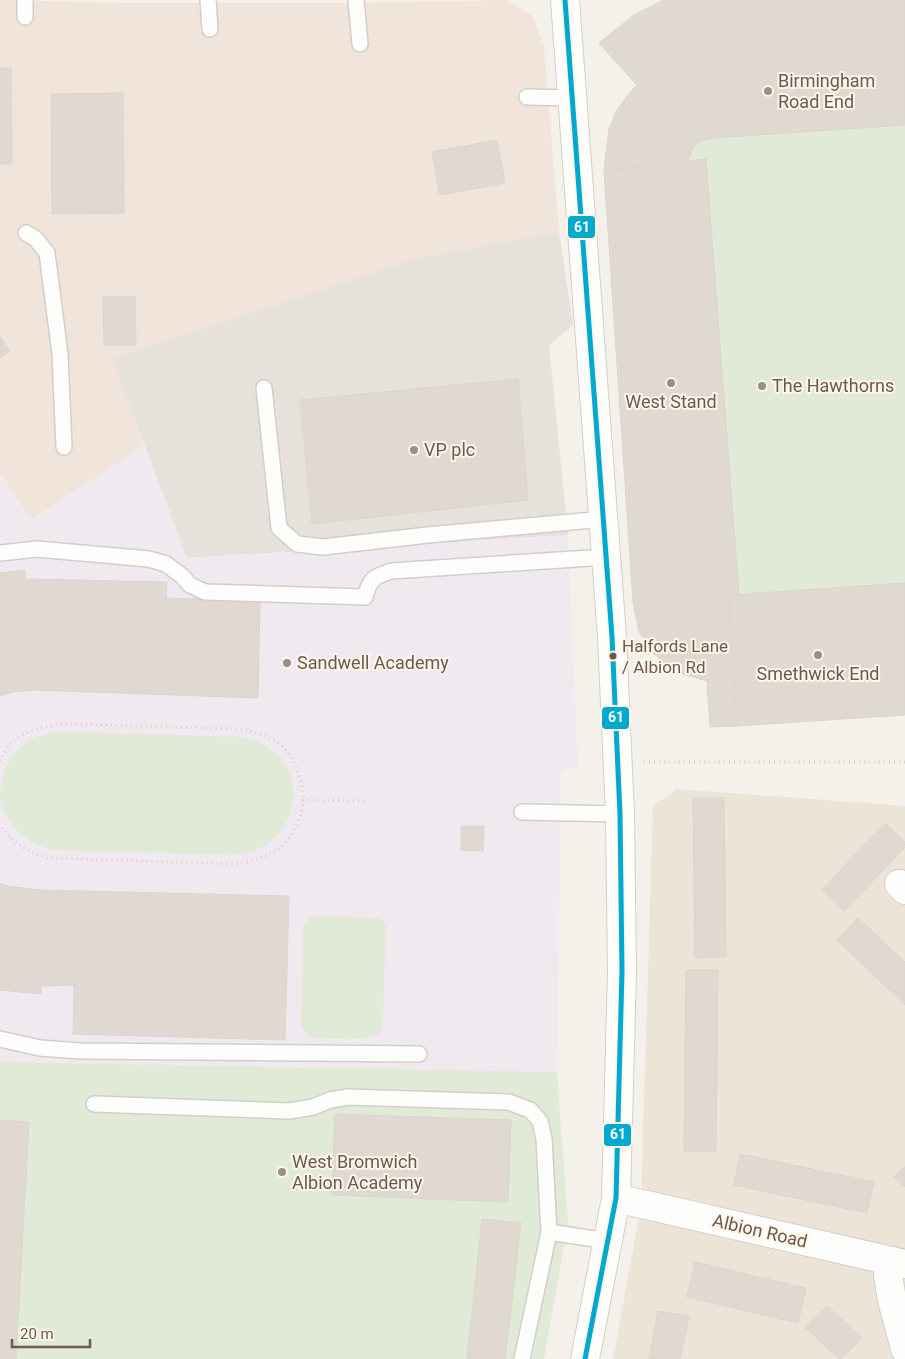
<svg xmlns="http://www.w3.org/2000/svg" width="905" height="1359" viewBox="0 0 905 1359" font-family="Roboto,sans-serif">
  <rect width="100%" height="100%" fill="#f4f1ea"/>
  <!-- residential -->
  <polygon fill="#ede4d8" points="677,789 905,806 905,1359 613,1359 641,1206 653,806"/>
  <!-- commercial -->
  <polygon fill="#f1e4db" points="0,0 126,3 342,3 506,0 532,15 544,45 559,232 414,259 113,359 144,446 31,520 0,473"/>
  <!-- industrial -->
  <polygon fill="#e6e1da" points="559,232 573,325 549,345 568,535 187,558 112,359 414,259"/>
  <!-- education -->
  <polygon fill="#f1e9f0" points="144,446 187,558 568,535 578,768 561,770 557,1072 0,1062 0,473 31,520"/>
  <!-- green -->
  <g fill="#e1ead6">
    <path d="M664 0H905V715L710 727 707 681 679 673 655 655 639 632 633 602 604 171C607 132 610 115 636 85L599 43 634 15Z"/>
    <path d="M58 732 243 737C254 740 264 743 274 751 306 779 297 832 258 849 252 852 243 853 236 855L53 850C41 846 29 842 19 833 16 831 14 827 12 824 7 817 1 808 0 800 0 778 8 755 25 743 35 736 47 734 58 732Z"/>
    <path d="M316 916 378 918 384 921 386 927 383 1020C382 1025 382 1030 378 1034 370 1042 324 1038 311 1037L304 1031 301 1025 303 926 309 918Z"/>
    <polygon points="0,1062 557,1072 568,1223 544,1359 0,1359"/>
  </g>
  <!-- building -->
  <g fill="#e0d9d2" stroke="#dcd4cd">
    <polygon points="664,0 905,0 905,125 713,138 700,141 693,147 688,162 604,171 609,129 616,112 627,96 637,85 599,43 634,15"/>
    <polygon points="0,68 11,68 12,164 0,164"/>
    <polygon points="123,93 124,213 52,214 51,94"/>
    <polygon points="497,140 505,183 440,195 432,152"/>
    <polygon points="706,159 739,595 728,595 737,726 710,727 707,681 679,673 655,655 639,632 633,602 604,171"/>
    <polygon points="103,297 135,297 136,345 104,345"/>
    <polygon points="0,337 10,351 0,358"/>
    <polygon points="518,379 528,500 312,524 300,400"/>
    <polygon points="25,570 25,579 167,582 166,598 260,601 258,698 33,690 14,692 0,696 0,573"/>
    <polygon points="905,583 905,715 737,726 728,595"/>
    <polygon points="693,798 724,798 726,957 695,958"/>
    <polygon points="885,823 905,842 905,847 844,911 822,890"/>
    <polygon points="461,826 484,826 483,851 461,850"/>
    <polygon points="0,883 7,886 39,890 289,896 285,1040 73,1034 74,985 41,986 41,994 0,990"/>
    <polygon points="858,918 905,962 905,1005 837,940"/>
    <polygon points="686,970 718,970 716,1151 684,1151"/>
    <polygon points="335,1114 511,1120 508,1202 332,1195"/>
    <polygon points="0,1120 29,1122 16,1359 0,1359"/>
    <polygon points="740,1154 874,1182 867,1213 734,1185"/>
    <polygon points="905,1166 905,1187 894,1177"/>
    <polygon points="482,1219 521,1223 505,1359 467,1359"/>
    <polygon points="695,1262 806,1288 798,1323 687,1297"/>
    <polygon points="827,1306 862,1338 841,1359 839,1359 805,1327"/>
    <polygon points="658,1311 689,1316 680,1359 649,1359"/>
  </g>
  <g fill="none" stroke-linecap="round" stroke-linejoin="round">
    <defs>
      <g id="service">
        <polyline points="25,0 25,17"/>
        <polyline points="208,0 210,29"/>
        <polyline points="356,0 360,44"/>
        <polyline points="527,97 572,98"/>
        <polyline points="26,233 36,239 47,253 60,354 64,447"/>
        <polyline points="264,388 279,528 297,544 323,547 428,535 604,519"/>
        <path d="M0 553 37 549 149 559 166 564 182 576 190 585 205 592 365 597C370 579 373 577 391 571L606 557"/>
        <polyline points="522,812 620,814"/>
        <polyline points="0,1039 40,1048 80,1051 419,1054"/>
        <polyline points="94,1104 289,1111 313,1107 330,1100 348,1097 509,1102 530,1110 540,1121 544,1139 549,1232 522,1359"/>
        <polyline points="549,1232 608,1241"/>
      </g>
      <g id="minor">
        <polyline points="899,884 905,890"/>
        <polyline points="616,1198 905,1264"/>
        <polyline points="892,1261 888,1275 892,1300 905,1349"/>
      </g>
      <polyline id="tertiary" points="565,0 612,637 620,814 622,971 616,1198 585,1359"/>
    </defs>
    <!-- service casing -->
    <use href="#service" stroke="#d3cec8" stroke-width="18"/>
    <!-- minor casing -->
    <use href="#minor" stroke="#d3cec8" stroke-width="30"/>
    <!-- tertiary casing -->
    <use href="#tertiary" stroke="#d3cec8" stroke-width="30"/>
    <!-- path -->
    <g stroke="#d6cfcb" stroke-width="3" stroke-dasharray="1 4" stroke-linecap="butt">
      <path d="M0 761C3 757 5 752 8 747 21 731 44 726 64 724L243 729C258 733 270 736 282 746 295 757 305 786 303 803 302 816 293 836 283 845 271 856 257 859 241 864L47 858C26 850 13 844 0 825"/>
      <polyline points="644,762 905,762"/>
      <polyline points="303,800 368,801"/>
    </g>
    <!-- service -->
    <use href="#service" stroke="#fdfdfc" stroke-width="15"/>
    <!-- minor -->
    <use href="#minor" stroke="#fdfdfc" stroke-width="28"/>
    <!-- tertiary -->
    <use href="#tertiary" stroke="#fdfdfc" stroke-width="28"/>
    <defs>
      <polyline id="bus-1" points="565,0 612,637 620,814 622,971 616,1198 585,1359"/>
    </defs>
    <!-- bus-1 casing -->
    <use href="#bus-1" stroke="#fcf6ea" stroke-width="9"/>
    <!-- bus-1 -->
    <use href="#bus-1" stroke="#00a9ce" stroke-width="5"/>
  </g>
  <!-- markers -->
  <g fill="#9d8f84" stroke="#fcf6ea" stroke-width="2">
    <circle cx="768" cy="91" r="5"/>
    <circle cx="671" cy="383" r="5"/>
    <circle cx="762" cy="386" r="5"/>
    <circle cx="414" cy="450" r="5"/>
    <circle cx="818" cy="655" r="5"/>
    <circle cx="287" cy="663" r="5"/>
    <circle cx="282" cy="1172" r="5"/>
  </g>
  <circle fill="#6e5a4d" stroke="#fcf6ea" stroke-width="2" cx="613" cy="656" r="4.5"/>
  <g text-anchor="middle" stroke-width="4" stroke-linejoin="round" paint-order="stroke">
    <!-- bus labels -->
    <g font-size="17" fill="#6e5a4d" stroke="#fcf6ea" text-anchor="start">
      <text x="622" y="652">Halfords Lane<tspan x="622" dy="21">/ Albion Rd</tspan></text>
    </g>
    <!-- poi labels -->
    <g font-size="18" fill="#6e5a4d" stroke="#fcf6ea" text-anchor="start">
      <text x="778" y="87">Birmingham<tspan x="778" dy="21">Road End</tspan></text>
      <text x="772" y="392">The Hawthorns</text>
      <text x="671" y="408" text-anchor="middle">West Stand</text>
      <text x="424" y="456">VP plc</text>
      <text x="297" y="669">Sandwell Academy</text>
      <text x="818" y="680" text-anchor="middle">Smethwick End</text>
      <text x="292" y="1168">West Bromwich<tspan x="292" dy="21">Albion Academy</tspan></text>
    </g>
    <!-- street labels -->
    <g font-size="18" fill="#6e5a4d" stroke="#fcf6ea">
      <text transform="translate(760 1231) rotate(13)" y="6">Albion Road</text>
    </g>
  </g>
  <g stroke="#fcf6ea" stroke-width="2">
    <rect x="567" y="215" width="29" height="24" rx="5" fill="#00a9ce"/>
    <rect x="601" y="706" width="29" height="24" rx="5" fill="#00a9ce"/>
    <rect x="603" y="1123" width="29" height="24" rx="5" fill="#00a9ce"/>
  </g>
  <g font-size="14" text-anchor="middle" font-weight="bold" fill="#fff">
    <text x="582" y="232">61</text>
    <text x="616" y="722">61</text>
    <text x="618" y="1139">61</text>
  </g>
  <!-- scale -->
  <path d="M12 1339v8h78v-8" fill="none" stroke="#6e5a4d" stroke-width="2.5"/>
  <text x="20" y="1339" font-size="15" fill="#6e5a4d" stroke="#fcf6ea" stroke-width="4" paint-order="stroke">20 m</text>
</svg>
